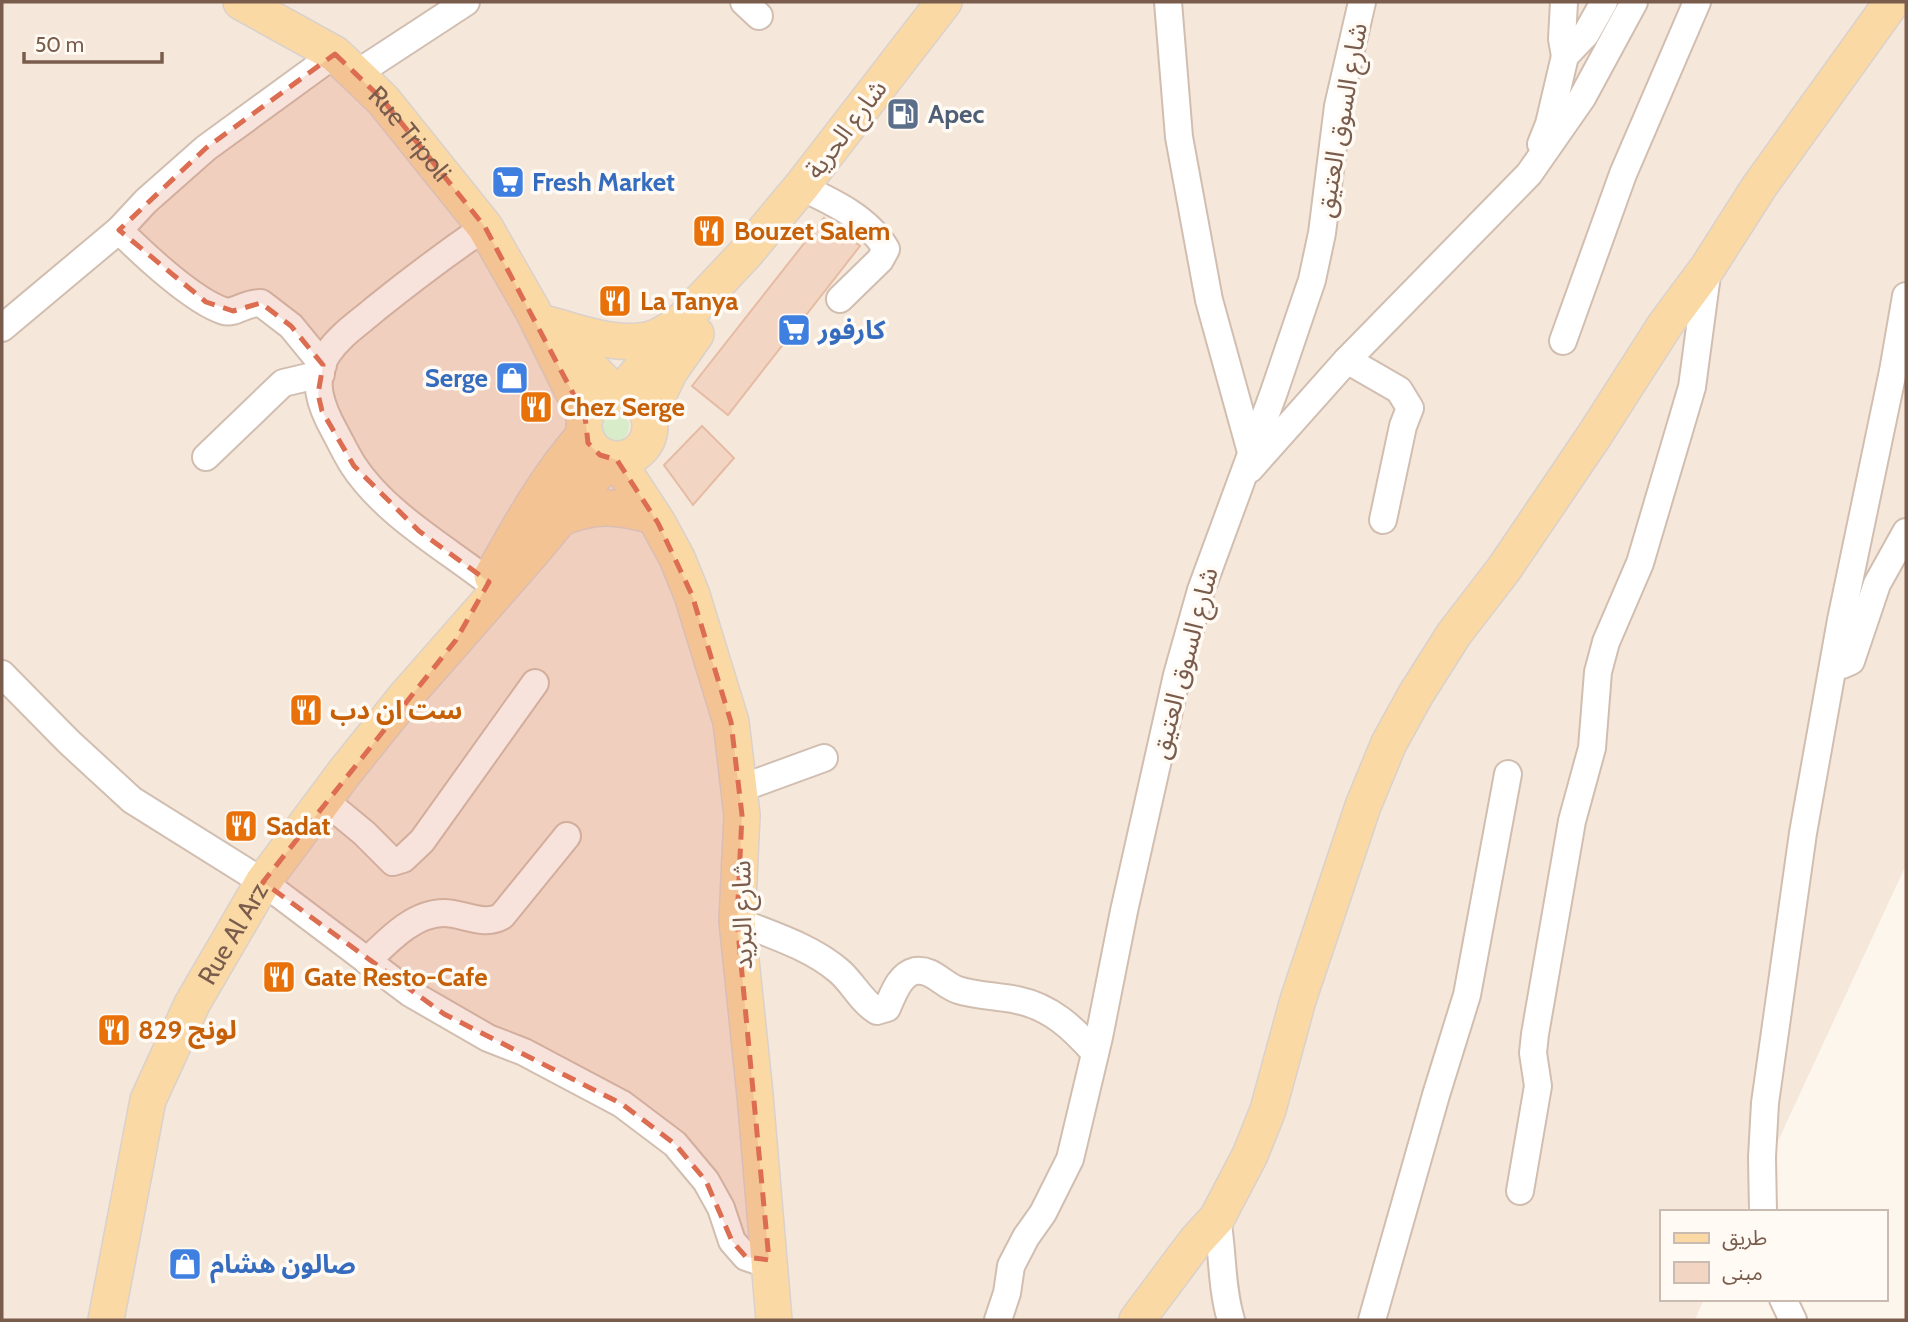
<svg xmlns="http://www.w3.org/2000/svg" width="1908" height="1322" viewBox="0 0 1908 1322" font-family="Cabin,'Noto Sans Arabic',sans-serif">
  <defs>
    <pattern id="grass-tufts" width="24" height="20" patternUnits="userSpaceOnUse" patternTransform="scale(1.75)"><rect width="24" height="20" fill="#d8ecc9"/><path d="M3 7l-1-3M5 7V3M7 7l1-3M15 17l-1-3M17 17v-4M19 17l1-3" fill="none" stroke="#b4c2a5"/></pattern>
  </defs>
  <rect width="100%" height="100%" fill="#fdf6ec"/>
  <!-- residential -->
  <polygon fill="#f5e8da" points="2,2 1906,2 1906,865 1745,1212 1661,1212 1661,1299 1704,1299 1695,1320 2,1320"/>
  <!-- grass -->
  <circle fill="url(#grass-tufts)" cx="612" cy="426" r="17"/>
  <!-- building -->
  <g fill="#f3d5c3" stroke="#e6bba3" stroke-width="2">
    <polygon points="824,218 860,246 728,415 692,386"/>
    <polygon points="702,426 734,458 693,505 664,465"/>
  </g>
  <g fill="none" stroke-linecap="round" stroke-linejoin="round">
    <defs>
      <g id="minor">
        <polyline points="744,2 759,16"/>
        <polyline points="1168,2 1179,137 1209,300 1251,452"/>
        <polyline points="1564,2 1562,39 1565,56 1586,34 1604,2"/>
        <polyline points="356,74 466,2"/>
        <polyline points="1541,144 1549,124 1565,56"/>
        <path d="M801 187C833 202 868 218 886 249L880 260 840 299"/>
        <path d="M485 227C447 253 411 280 375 309 359 323 340 335 328 353 310 379 321 407 335 432 341 443 346 454 353 465 384 513 444 547 489 582"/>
        <path d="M119 230C143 254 193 301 224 311 235 314 246 302 261 303L291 326 323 365"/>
        <polyline points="2,328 119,230 146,201 206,148 335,54"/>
        <polyline points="1563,341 1623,174 1697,2"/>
        <polyline points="1347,360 1399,390 1410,408 1403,426 1383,520"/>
        <polyline points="206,457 283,383 321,374"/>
        <polyline points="1250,469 1347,360 1529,174 1582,98 1634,2"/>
        <polyline points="1834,662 1842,665 1851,661 1877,584 1906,532"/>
        <polyline points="2,674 69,742 132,800 263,882 410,993 488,1038 524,1052 622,1104 675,1144 706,1181 721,1208 732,1241 746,1257 761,1262 769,1260"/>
        <polyline points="739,789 824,758"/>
        <polyline points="324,800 364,833 393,862 403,859 422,841 535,683"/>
        <path d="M737 921C772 935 811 947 839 971 853 983 861 1001 877 1011L887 1008C893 995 899 975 915 971 932 968 943 985 958 990 977 996 998 996 1017 1000 1051 1007 1073 1028 1095 1053"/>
        <path d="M367 961C388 941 413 913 444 913 463 913 484 927 502 916L567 836"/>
        <polyline points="1520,1191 1538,1086 1533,1053 1535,1034 1572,821 1592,748 1598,672 1606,642 1640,563 1692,387 1708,267"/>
        <polyline points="1763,1212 1762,1157 1765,1103 1803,833 1841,620 1893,371 1906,296"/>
        <path d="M1217 1218C1223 1252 1221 1287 1231 1320"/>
        <polyline points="1783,1299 1793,1320"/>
        <polyline points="998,1320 1007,1293 1011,1266 1026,1237 1043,1213 1070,1159 1099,1037 1124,911 1177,675 1201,590 1274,392 1312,280 1322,233 1338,106 1362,2"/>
        <polyline points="1372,1320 1436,1095 1467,995 1508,774"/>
      </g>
      <g id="major">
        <path id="s1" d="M241 2 335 54 383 100 485 227 533 311 585 416"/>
        <path d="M547 324C579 332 620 349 654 338 662 335 670 329 678 325"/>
        <polyline points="554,330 615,393"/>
        <circle cx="617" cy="426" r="33"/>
        <polyline points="621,393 678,325 745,254 801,187 944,2"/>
        <polyline points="649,414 670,371 696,334"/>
        <polyline points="617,460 658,523 677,558 692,595 731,722 742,815 737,921 755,1095 774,1320"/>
        <path d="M561 518C595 504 617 506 653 516"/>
        <path d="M492 576C519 527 548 475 585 434"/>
        <path id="s2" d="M106 1320 148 1100 192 1004 263 882 344 773 406 696 534 550 609 459"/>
        <polyline points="1137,1320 1196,1241 1217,1218 1250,1155 1268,1110 1298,1000 1363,806 1389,743 1416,694 1454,634 1504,569 1594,436 1665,325 1708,267 1759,187 1892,2"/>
      </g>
    </defs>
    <!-- minor casing -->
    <use href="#minor" stroke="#d1beb0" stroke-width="30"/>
    <!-- major casing -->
    <use href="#major" stroke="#dad1cd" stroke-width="38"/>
    <!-- minor -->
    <use href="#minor" stroke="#fff" stroke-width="26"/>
    <!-- major -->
    <use href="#major" stroke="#fbd9a5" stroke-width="35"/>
  </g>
  <!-- marked area -->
  <path fill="#dc6d51" fill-opacity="0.2" stroke="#dc6d51" stroke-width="5" stroke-dasharray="14 9" stroke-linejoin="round" d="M335 54 383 100 485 227 585 416 588 443 600 455 617 460 658 523 692 595 731 722 742 815 737 921 769 1260 746 1257 732 1241 706 1181 675 1144 622 1104 444 1014 263 882 456 640 489 582 419 531 354 466 322 411 318 394 323 365 291 326 261 303 233 311 206 302 119 230 206 148Z"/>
  <!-- icons -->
  <defs>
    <symbol id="fuel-square" viewBox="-11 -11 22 22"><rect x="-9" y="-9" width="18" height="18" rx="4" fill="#5c6f8a" stroke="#fffaf3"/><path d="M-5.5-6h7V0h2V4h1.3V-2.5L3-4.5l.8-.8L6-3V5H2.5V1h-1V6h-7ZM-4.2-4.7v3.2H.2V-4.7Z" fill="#fff"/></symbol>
    <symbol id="supermarket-square" viewBox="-11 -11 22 22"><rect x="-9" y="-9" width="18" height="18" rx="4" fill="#3f7fe0" stroke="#fffaf3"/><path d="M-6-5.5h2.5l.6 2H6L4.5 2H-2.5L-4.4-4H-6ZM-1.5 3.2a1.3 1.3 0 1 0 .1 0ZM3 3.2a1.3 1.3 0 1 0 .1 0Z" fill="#fff"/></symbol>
    <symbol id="restaurant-square" viewBox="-11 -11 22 22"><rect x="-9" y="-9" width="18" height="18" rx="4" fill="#e8710a" stroke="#fffaf3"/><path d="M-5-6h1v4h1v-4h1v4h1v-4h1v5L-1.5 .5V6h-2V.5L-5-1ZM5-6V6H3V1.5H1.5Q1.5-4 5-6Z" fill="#fff"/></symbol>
    <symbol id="shop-square" viewBox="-11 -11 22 22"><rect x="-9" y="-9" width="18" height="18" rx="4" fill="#3f7fe0" stroke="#fffaf3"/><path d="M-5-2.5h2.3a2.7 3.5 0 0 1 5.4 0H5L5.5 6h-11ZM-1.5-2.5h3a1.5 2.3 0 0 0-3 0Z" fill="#fff"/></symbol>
  </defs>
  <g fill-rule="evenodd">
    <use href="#fuel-square" x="884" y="95" width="38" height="38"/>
    <use href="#supermarket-square" x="489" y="163" width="38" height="38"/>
    <use href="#restaurant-square" x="690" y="212" width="38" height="38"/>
    <use href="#restaurant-square" x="596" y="282" width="38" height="38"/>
    <use href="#supermarket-square" x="775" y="311" width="38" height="38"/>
    <use href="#shop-square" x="493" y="359" width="38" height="38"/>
    <use href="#restaurant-square" x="517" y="388" width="38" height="38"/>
    <use href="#restaurant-square" x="287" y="691" width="38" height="38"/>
    <use href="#restaurant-square" x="222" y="807" width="38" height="38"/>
    <use href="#restaurant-square" x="260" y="958" width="38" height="38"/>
    <use href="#restaurant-square" x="95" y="1011" width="38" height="38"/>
    <use href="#shop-square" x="166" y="1245" width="38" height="38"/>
  </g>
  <g text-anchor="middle" stroke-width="7" stroke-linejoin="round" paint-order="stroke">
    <!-- service labels -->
    <g font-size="26" font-weight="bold" fill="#4e5e75" stroke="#fffaf3" text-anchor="start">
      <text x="928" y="123">Apec</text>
    </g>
    <!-- street labels -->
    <g font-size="26" fill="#7a5c4d" stroke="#fffaf3">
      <text transform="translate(1341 120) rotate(-80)" y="9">شارع السوق العتيق</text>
      <text transform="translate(846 129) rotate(-53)" y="9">شارع الحرية</text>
      <text dy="9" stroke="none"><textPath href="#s1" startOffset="217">Rue Tripoli</textPath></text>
      <text transform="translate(1184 663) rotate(-75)" y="9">شارع السوق العتيق</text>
      <text transform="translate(742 915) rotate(-91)" y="9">شارع البريد</text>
      <text dy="9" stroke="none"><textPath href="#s2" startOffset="411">Rue Al Arz</textPath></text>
    </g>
    <!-- shop labels -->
    <g font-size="26" font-weight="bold" fill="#366cbe" stroke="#fffaf3" text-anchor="start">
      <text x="532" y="191">Fresh Market</text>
      <text x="818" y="339">كارفور</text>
      <text x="488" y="387" text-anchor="end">Serge</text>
      <text x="210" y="1273">صالون هشام</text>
    </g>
    <!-- food labels -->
    <g font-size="26" font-weight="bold" fill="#c56008" stroke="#fffaf3" text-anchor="start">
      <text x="734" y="240">Bouzet Salem</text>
      <text x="640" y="310">La Tanya</text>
      <text x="560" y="416">Chez Serge</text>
      <text x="330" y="719">ست ان دب</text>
      <text x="266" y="835">Sadat</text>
      <text x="304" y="986">Gate Resto-Cafe</text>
      <text x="138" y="1039">لونج 829</text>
    </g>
  </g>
  <!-- border -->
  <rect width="1908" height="1322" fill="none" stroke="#7a5c4d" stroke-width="7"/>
  <!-- legend -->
  <rect x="1660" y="1210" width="228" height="91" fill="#fffaf3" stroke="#cabbb1" stroke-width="2"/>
  <rect x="1674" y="1233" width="35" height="10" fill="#fbd9a5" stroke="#cabbb1" stroke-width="2"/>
  <text x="1722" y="1245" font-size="21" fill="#7a5c4d">طريق</text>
  <rect x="1674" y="1262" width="35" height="21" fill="#f3d5c3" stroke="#cabbb1" stroke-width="2"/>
  <text x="1722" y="1280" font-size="21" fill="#7a5c4d">مبنى</text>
  <!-- scale -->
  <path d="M24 52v10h138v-10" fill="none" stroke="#7a5c4d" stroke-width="3.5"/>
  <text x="35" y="52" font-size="21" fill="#7a5c4d" stroke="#fffaf3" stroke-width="5" paint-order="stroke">50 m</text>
</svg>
